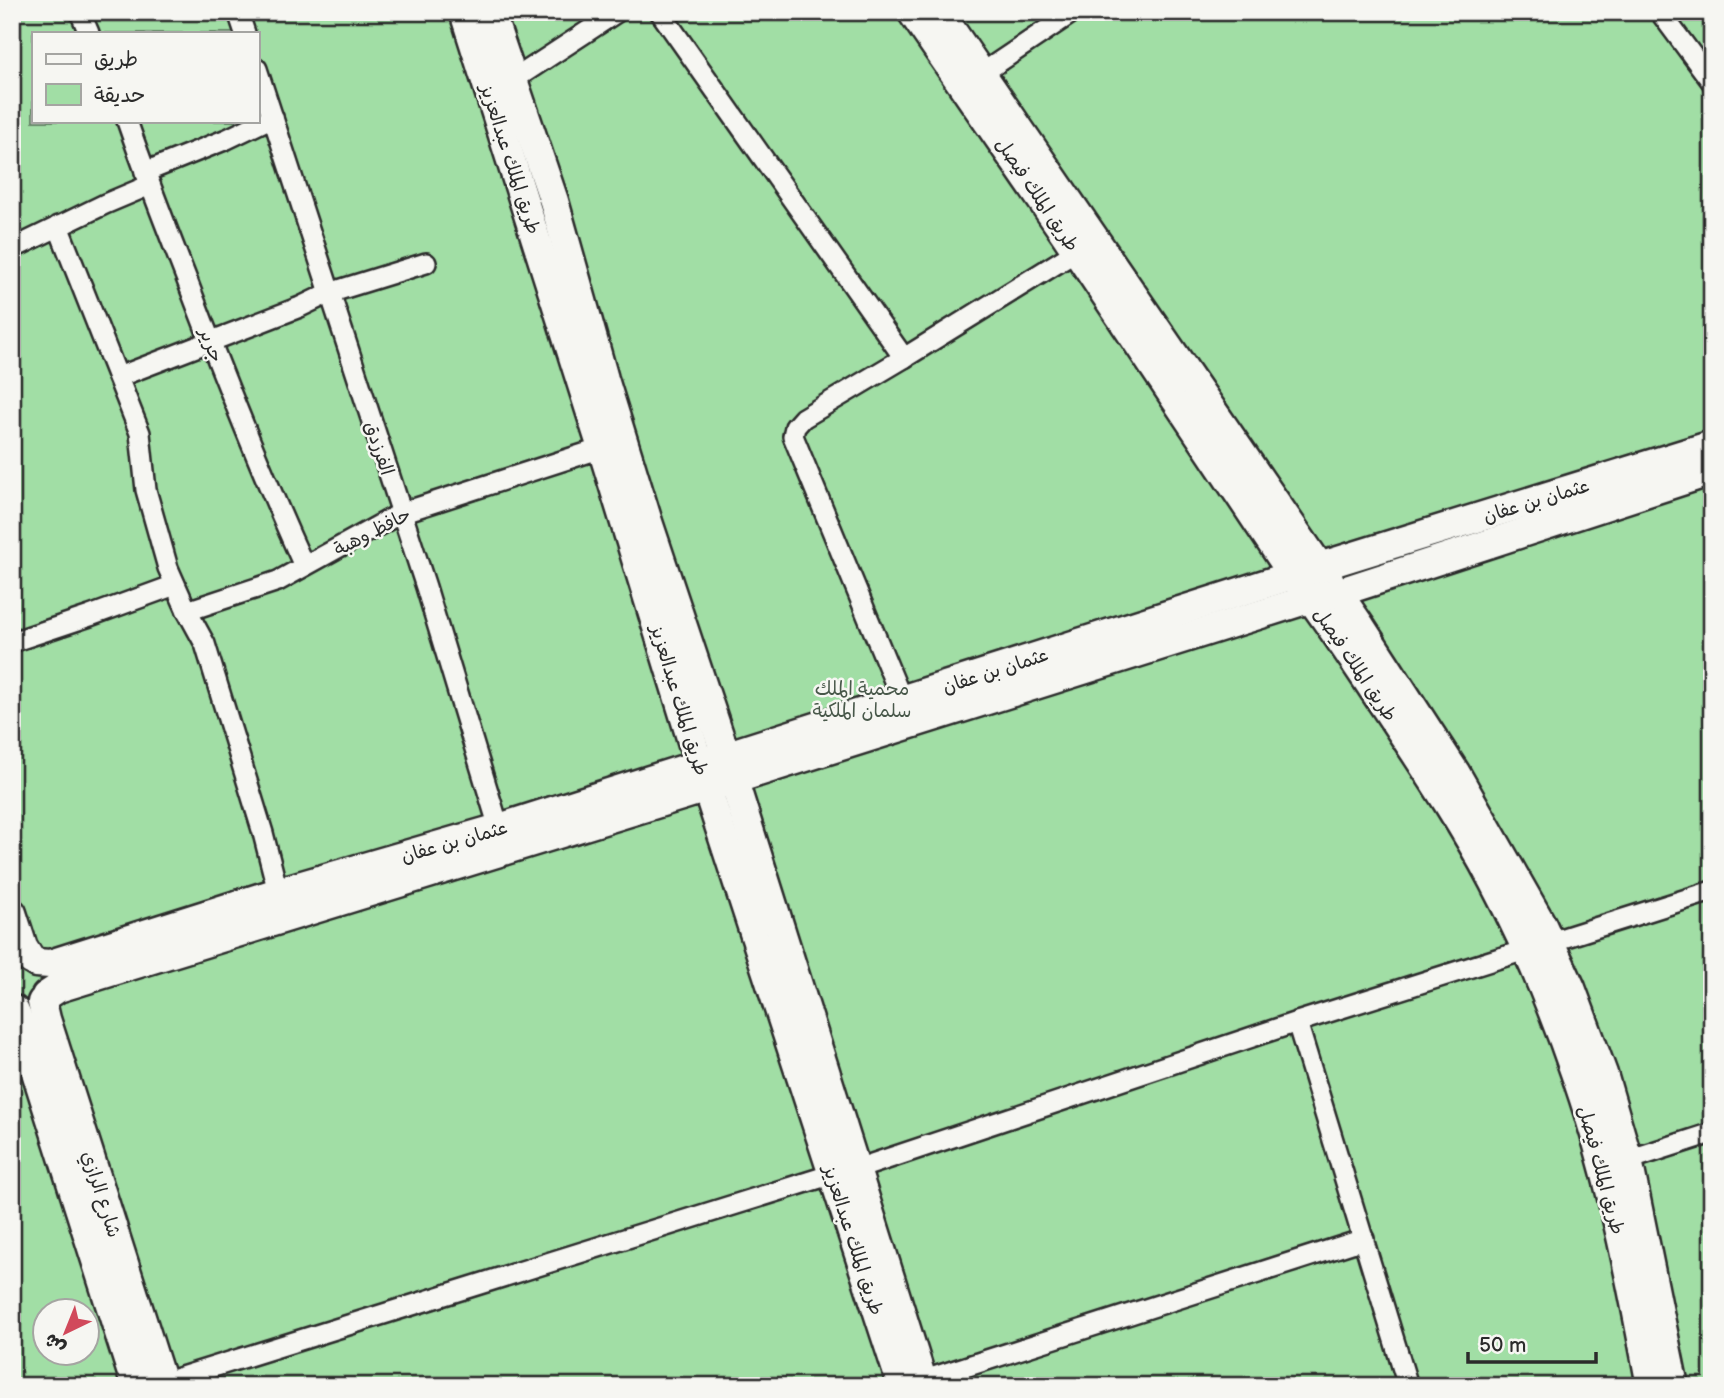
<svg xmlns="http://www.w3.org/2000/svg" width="1724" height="1398" viewBox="0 0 1724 1398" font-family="'Balsamiq Sans','Playpen Sans Arabic',sans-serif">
  <rect width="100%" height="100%" fill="#f6f6f2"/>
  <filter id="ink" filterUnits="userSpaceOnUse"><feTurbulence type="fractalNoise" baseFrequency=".0143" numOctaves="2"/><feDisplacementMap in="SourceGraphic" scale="14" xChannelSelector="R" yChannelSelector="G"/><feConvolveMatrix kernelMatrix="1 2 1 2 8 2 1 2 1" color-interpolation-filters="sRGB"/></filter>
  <g filter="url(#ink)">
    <!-- green -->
    <path fill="#a1dea5" stroke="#668468" stroke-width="2" fill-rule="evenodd" d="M12 12H1712V1386H12ZM33 33H257V121H33ZM46 1310H88V1352H46Z"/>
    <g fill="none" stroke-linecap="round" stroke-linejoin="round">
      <defs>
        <g id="street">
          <polyline points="80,12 89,33"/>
          <polyline points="238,12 245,33"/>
          <polyline points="660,12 904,358 1077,251"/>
          <polyline points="1660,12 1712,82"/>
          <polyline points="257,69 426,587 499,828"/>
          <polyline points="981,74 1073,12"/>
          <polyline points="513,80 617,12"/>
          <path d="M127 121C145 173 165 224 185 275 222 373 261 471 304 566"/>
          <polyline points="145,172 227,139 273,117"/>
          <polyline points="58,226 140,433 146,490 168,568 187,611 205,644 263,833 278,892"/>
          <polyline points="12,249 105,204 150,185"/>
          <polyline points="118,377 300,307 329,293 426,263"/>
          <polyline points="187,611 278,581 401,513 602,448"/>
          <polyline points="12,642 90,616 175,585"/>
          <polyline points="902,700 793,436 795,427 803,418 904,358"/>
          <polyline points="1297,1022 1408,1386"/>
          <polyline points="1628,1160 1712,1133"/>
          <polyline points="857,1169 1297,1022 1712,891"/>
          <polyline points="162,1383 833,1174"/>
          <polyline points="912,1384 1364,1239"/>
        </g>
        <g id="secondary">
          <polyline points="464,12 602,448 699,764 902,1386"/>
          <polyline points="490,12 554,201 604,379 648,522 726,756 924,1386"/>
          <path d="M912 12 1065 234 1293 575C1327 618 1356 664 1387 710 1424 766 1462 822 1493 881 1527 945 1555 1013 1578 1081 1612 1180 1632 1284 1651 1386"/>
          <polyline points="939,12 1361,627 1455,772 1542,925 1571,988 1603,1074 1628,1160 1674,1386"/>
          <polyline points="12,913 23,947 31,960"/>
          <polyline points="36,963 50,964 278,892 499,828 1293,575 1712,445"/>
          <polyline points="46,996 58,988 707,788 1312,598 1337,593 1712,471"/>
          <polyline points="42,1002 46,1019 163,1386"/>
          <polyline points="14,1010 22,1028 136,1386"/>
        </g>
      </defs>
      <!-- street casing -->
      <use href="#street" stroke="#2b2b2b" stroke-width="24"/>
      <!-- secondary casing -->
      <use href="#secondary" stroke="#2b2b2b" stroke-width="33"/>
      <!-- street -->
      <use href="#street" stroke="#f6f6f2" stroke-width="19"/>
      <!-- secondary -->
      <use href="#secondary" stroke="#f6f6f2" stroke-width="28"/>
    </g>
  </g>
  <g text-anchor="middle" stroke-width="5" stroke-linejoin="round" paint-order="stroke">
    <!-- street labels -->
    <g font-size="19" fill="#2b2b2b" stroke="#f6f6f2">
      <text transform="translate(511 159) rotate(72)" y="7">طريق الملك عبدالعزيز</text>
      <text transform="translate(1038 194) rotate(56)" y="7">طريق الملك فيصل</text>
      <text transform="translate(212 345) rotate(69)" y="7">جرير</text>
      <text transform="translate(380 448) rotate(72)" y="7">الفرزدق</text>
      <text transform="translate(1536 500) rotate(-17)" y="7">عثمان بن عفان</text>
      <text transform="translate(372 531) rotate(-27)" y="7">حافظ وهبة</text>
      <text transform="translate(1356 664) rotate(56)" y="7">طريق الملك فيصل</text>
      <text transform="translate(995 670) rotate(-18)" y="7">عثمان بن عفان</text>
      <text transform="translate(680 700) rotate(73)" y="7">طريق الملك عبدالعزيز</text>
      <text transform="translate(454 841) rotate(-16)" y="7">عثمان بن عفان</text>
      <text transform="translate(1602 1170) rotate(75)" y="7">طريق الملك فيصل</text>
      <text transform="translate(102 1194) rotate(72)" y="7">شارع الرازي</text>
      <text transform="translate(854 1240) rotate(72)" y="7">طريق الملك عبدالعزيز</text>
    </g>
    <!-- park labels -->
    <g font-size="19" fill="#48584a" stroke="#f6f6f2">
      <text x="862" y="695">محمية الملك<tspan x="862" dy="22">سلمان الملكية</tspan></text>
    </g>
  </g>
  <!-- margin -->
  <rect width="1724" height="1398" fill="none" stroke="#f6f6f2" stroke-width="42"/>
  <rect x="21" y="21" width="1682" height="1356" fill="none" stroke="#2b2b2b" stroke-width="2.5" filter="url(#ink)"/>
  <!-- legend -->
  <rect x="32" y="32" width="228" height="91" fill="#f6f6f2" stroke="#a5a5a2" stroke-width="2"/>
  <rect x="46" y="54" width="35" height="10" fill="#f6f6f2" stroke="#a5a5a2" stroke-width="2"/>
  <text x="94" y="66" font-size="21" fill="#2b2b2b">طريق</text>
  <rect x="46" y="84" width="35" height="21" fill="#a1dea5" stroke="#a5a5a2" stroke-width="2"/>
  <text x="94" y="102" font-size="21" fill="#2b2b2b">حديقة</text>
  <!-- north arrow -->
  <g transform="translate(66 1332) rotate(223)"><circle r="33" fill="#f6f6f2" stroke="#a5a5a2" stroke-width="2"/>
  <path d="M0-5L12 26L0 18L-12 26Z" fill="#d1495b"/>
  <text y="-10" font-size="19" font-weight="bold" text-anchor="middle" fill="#2b2b2b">ش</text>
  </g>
  <!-- scale -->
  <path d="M1468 1352v10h128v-10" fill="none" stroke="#2b2b2b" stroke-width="3.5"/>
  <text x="1479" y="1352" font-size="21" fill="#2b2b2b" stroke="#f6f6f2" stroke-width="5" paint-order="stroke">50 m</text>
</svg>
